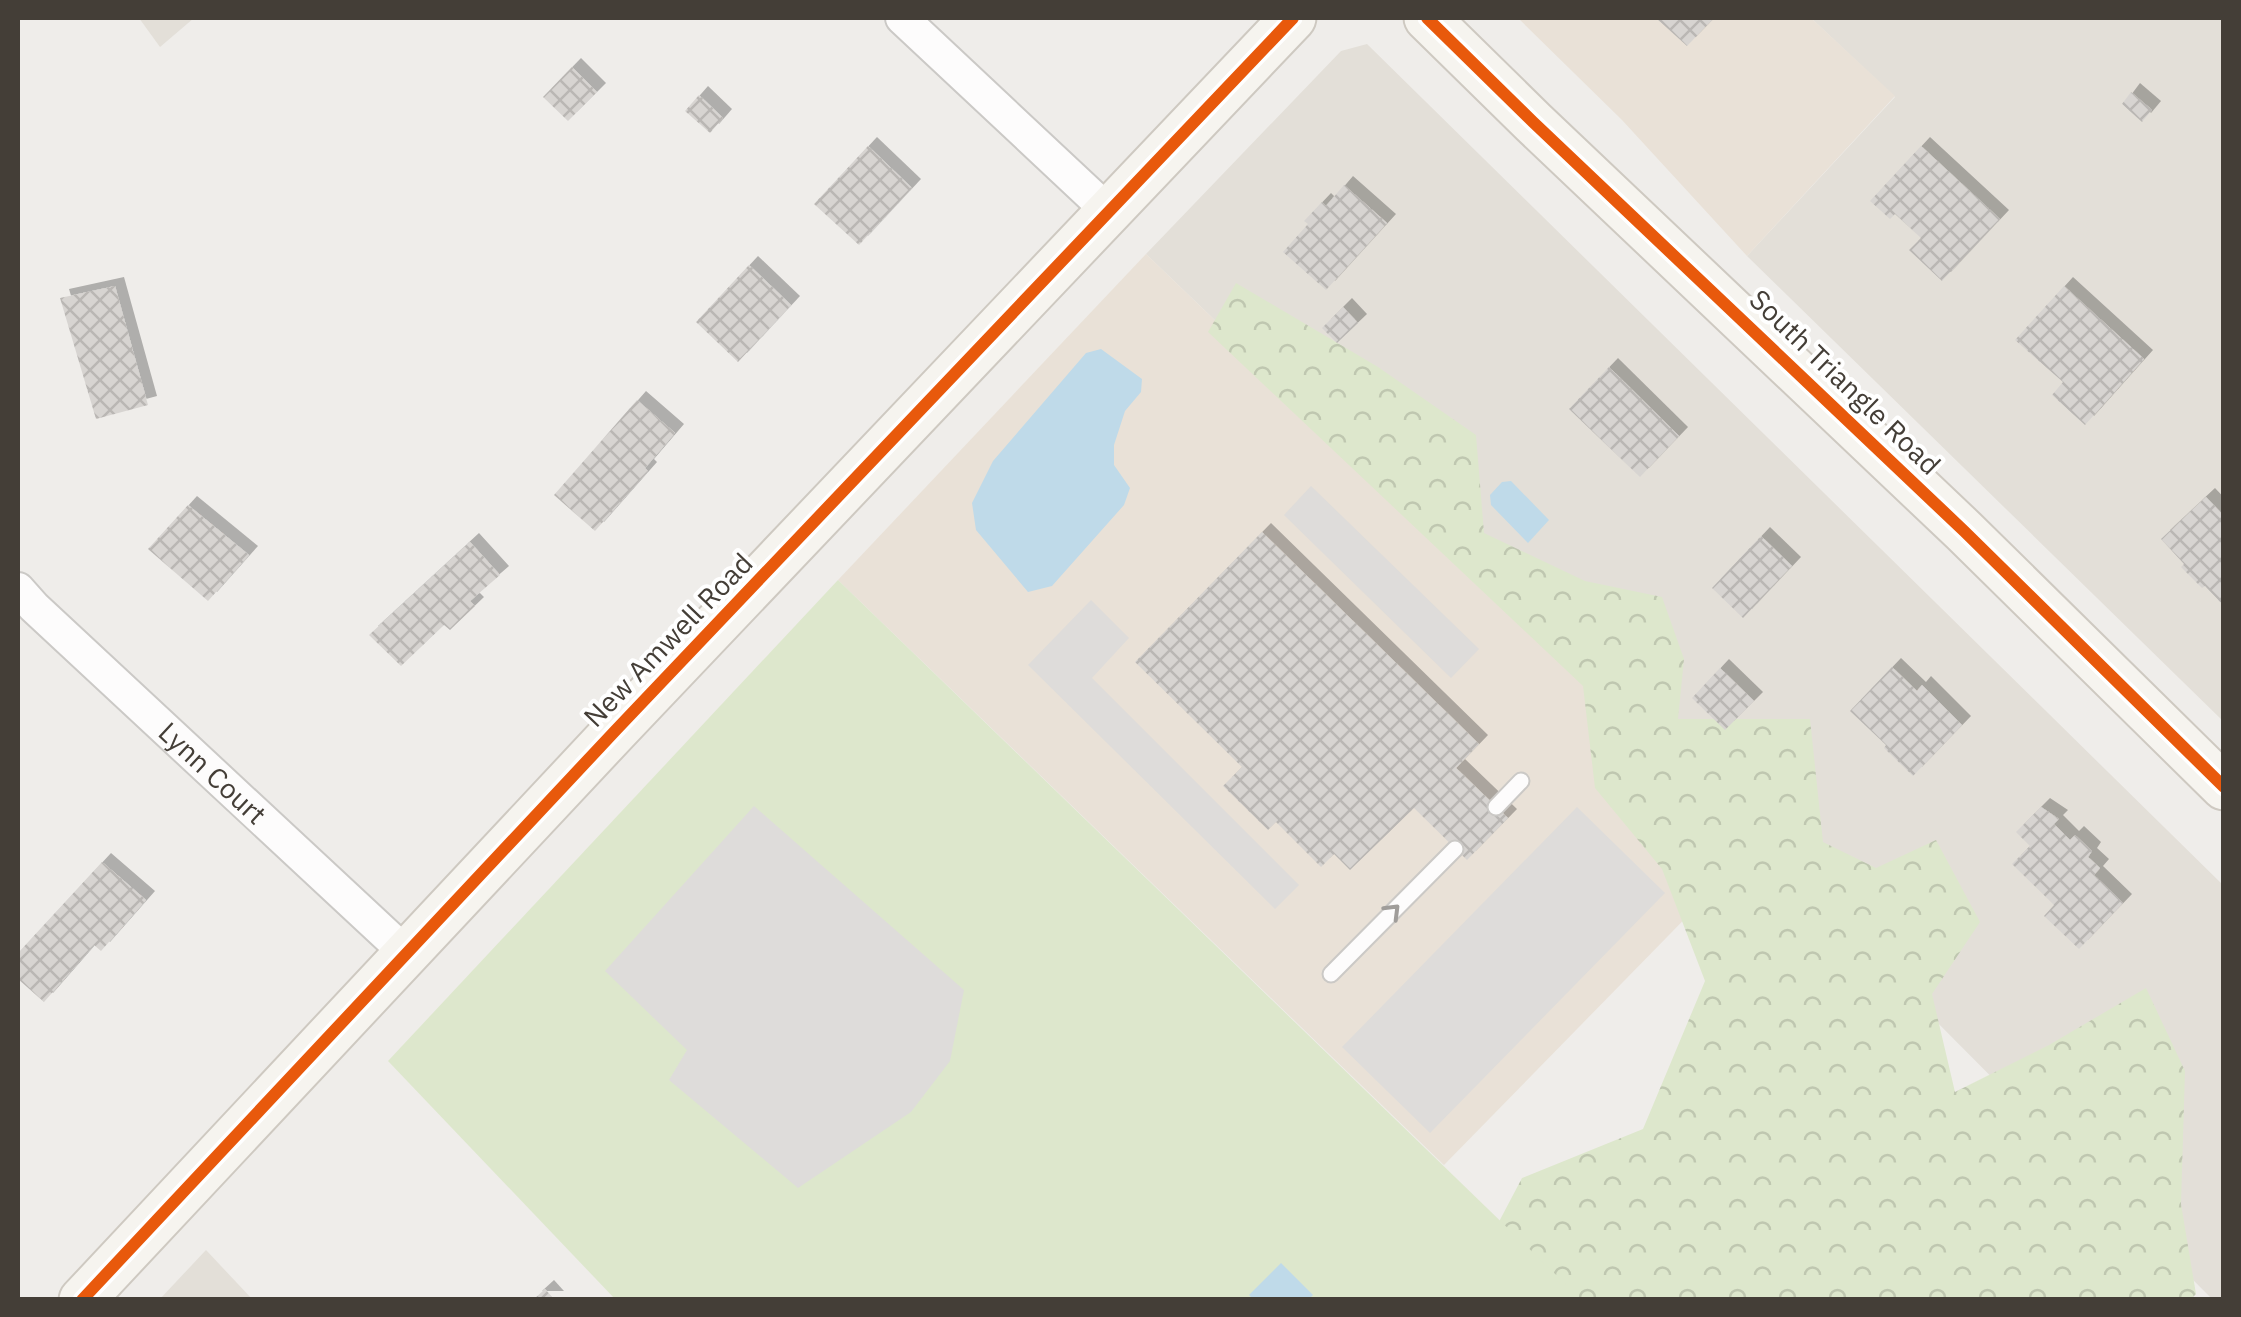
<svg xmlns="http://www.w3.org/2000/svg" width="2241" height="1317" viewBox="0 0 2241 1317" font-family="'IBM Plex Sans',sans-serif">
  <defs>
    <pattern id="forest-crowns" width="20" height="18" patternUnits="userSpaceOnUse" patternTransform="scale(2.5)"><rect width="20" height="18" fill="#dde7cc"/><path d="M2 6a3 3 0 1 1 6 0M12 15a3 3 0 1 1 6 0" fill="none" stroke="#bfc7b0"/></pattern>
    <pattern id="building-cross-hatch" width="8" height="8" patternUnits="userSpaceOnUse" patternTransform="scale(2.5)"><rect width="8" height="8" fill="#d7d4d1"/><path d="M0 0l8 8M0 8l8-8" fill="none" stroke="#bab7b4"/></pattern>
    <filter id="shadow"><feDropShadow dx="9" dy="-9" stdDeviation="0" flood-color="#0004"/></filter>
  </defs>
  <rect width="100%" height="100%" fill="#efedea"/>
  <!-- residential -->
  <g fill="#e3dfd8">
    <polygon points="139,18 194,18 160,47"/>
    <polygon points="1811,18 2223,18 2223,721 1747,256 1895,97"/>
    <polygon points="1367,44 2223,885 2223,1299 2212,1299 1759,843 1146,254 1341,51"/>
    <polygon points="206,1250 252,1299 160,1299"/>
  </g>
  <!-- commercial -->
  <g fill="#e9e1d7">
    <polygon points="1518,18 1811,18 1895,96 1747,256 1622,120"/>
    <polygon points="1146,254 1759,843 1444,1165 838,580"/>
  </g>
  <!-- forest -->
  <polygon fill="url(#forest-crowns)" points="1236,283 1378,367 1476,435 1484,533 1585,581 1662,597 1684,659 1678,719 1810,719 1823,842 1876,868 1936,840 1980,922 1932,994 1955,1092 2049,1045 2146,988 2185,1071 2181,1204 2196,1294 2190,1300 1463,1299 1462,1292 1522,1178 1643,1129 1705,981 1662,869 1595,788 1583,686 1208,332"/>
  <!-- pitch -->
  <polygon fill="#dde7cc" points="838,580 1581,1299 615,1299 388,1061"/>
  <!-- parking -->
  <g fill="#dedcda">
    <polygon points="1311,486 1479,649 1451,678 1284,515"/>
    <polygon points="1091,600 1129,638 1092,678 1299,885 1275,909 1028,665"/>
    <polygon points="754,806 964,990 950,1061 911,1112 798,1188 669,1080 687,1050 605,971"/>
    <polygon points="1577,807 1665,893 1430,1133 1342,1047"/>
  </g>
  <!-- water -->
  <g fill="#bfdae9">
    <polygon points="1101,349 1142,379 1141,392 1125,411 1114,445 1114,465 1130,488 1124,505 1052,586 1028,592 976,530 972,503 993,461 1086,353"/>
    <polygon points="1511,481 1549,520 1528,543 1491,505 1490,495 1502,482"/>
    <polygon points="1281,1263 1313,1295 1309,1299 1253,1299 1249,1295"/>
  </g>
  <!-- building -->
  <g fill="url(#building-cross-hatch)" filter="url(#shadow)">
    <polygon points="1656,18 1714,18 1687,46"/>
    <polygon points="572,67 597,92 568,121 543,97"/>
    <polygon points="2131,92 2152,110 2142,122 2122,104"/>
    <polygon points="699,95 723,118 710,133 685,111"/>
    <polygon points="868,146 912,188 859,245 814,204"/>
    <polygon points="1921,146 2000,219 1942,281 1909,250 1921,238 1895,214 1890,219 1870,201"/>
    <polygon points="1344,185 1387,223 1326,290 1283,252 1308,224 1304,221 1322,202 1326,206"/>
    <polygon points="749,265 791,305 738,362 696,322"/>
    <polygon points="115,286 148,405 96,419 60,298"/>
    <polygon points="2064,286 2144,359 2085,425 2052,395 2063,382 2015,340"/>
    <polygon points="1343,307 1358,323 1337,343 1322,328"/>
    <polygon points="1609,367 1679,436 1640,477 1569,409"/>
    <polygon points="637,400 675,433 645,468 648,471 595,531 554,495"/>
    <polygon points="2206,497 2224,516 2224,606 2205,586 2202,588 2181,567 2184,564 2161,539"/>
    <polygon points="188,505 249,555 208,601 148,549"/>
    <polygon points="1262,532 1479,744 1456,768 1508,818 1467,860 1414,808 1350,870 1334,854 1321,867 1276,822 1268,830 1223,786 1242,767 1135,662"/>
    <polygon points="1761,536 1792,566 1743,618 1712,588"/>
    <polygon points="470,542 500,575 470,601 475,606 450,630 444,625 401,666 369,635"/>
    <polygon points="1892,667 1917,691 1922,685 1962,725 1913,776 1884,748 1886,745 1850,711"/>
    <polygon points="1720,668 1754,701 1725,730 1692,698"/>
    <polygon points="2041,807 2059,819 2054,824 2070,840 2075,835 2092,851 2088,857 2100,868 2094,875 2123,903 2079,949 2044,916 2054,905 2012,864 2030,846 2016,832"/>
    <polygon points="102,862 146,900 101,951 94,945 44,1002 18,979 18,953"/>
    <polygon points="545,1289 555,1300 533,1300"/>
  </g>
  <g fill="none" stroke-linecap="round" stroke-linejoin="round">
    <defs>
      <g id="lane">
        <polyline points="1496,807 1521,781"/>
        <polyline points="1331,974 1455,849"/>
      </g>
      <g id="street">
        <polyline points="902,18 1108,211"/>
        <path id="s1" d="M18 589 34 607 407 954"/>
      </g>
      <g id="secondary">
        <polyline points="1427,18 1533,122 1964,531 2224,787"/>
        <polyline points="82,1300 615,731 1293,18"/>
      </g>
    </defs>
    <!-- lane casing -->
    <use href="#lane" stroke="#cbc9c6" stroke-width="19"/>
    <!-- street casing -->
    <use href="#street" stroke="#cbc9c6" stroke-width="36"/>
    <!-- secondary casing -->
    <use href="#secondary" stroke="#cec9c1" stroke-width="49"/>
    <!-- lane -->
    <use href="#lane" stroke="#fdfcfc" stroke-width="15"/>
    <!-- street -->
    <use href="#street" stroke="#fdfcfc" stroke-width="32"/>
    <!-- secondary -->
    <use href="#secondary" stroke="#f6f4ef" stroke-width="45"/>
    <defs>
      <g id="cycleway">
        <polyline points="1427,18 1533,122 1964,531 2224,787"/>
        <polyline points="82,1300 615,731 1293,18"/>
      </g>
    </defs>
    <!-- cycleway casing -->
    <use href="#cycleway" stroke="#fff" stroke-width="19"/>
    <!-- cycleway -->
    <use href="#cycleway" stroke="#e8590c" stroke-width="12"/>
  </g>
  <!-- one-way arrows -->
  <defs><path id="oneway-chevron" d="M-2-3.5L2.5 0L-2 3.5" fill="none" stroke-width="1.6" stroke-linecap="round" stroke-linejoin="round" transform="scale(2.5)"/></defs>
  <use stroke="#a09d9a" href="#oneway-chevron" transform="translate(1393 911) rotate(-45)"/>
  <g text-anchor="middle" stroke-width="8" stroke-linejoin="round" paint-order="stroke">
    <!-- street labels -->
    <g font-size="28" fill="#443e37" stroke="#fff">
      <text transform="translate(1845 382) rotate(44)" y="10">South Triangle Road</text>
      <text transform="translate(668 640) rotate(-46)" y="10">New Amwell Road</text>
      <text dy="10" stroke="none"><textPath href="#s1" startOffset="268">Lynn Court</textPath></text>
    </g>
  </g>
  <!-- border -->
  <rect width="2241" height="1317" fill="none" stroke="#443e37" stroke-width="40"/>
</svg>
